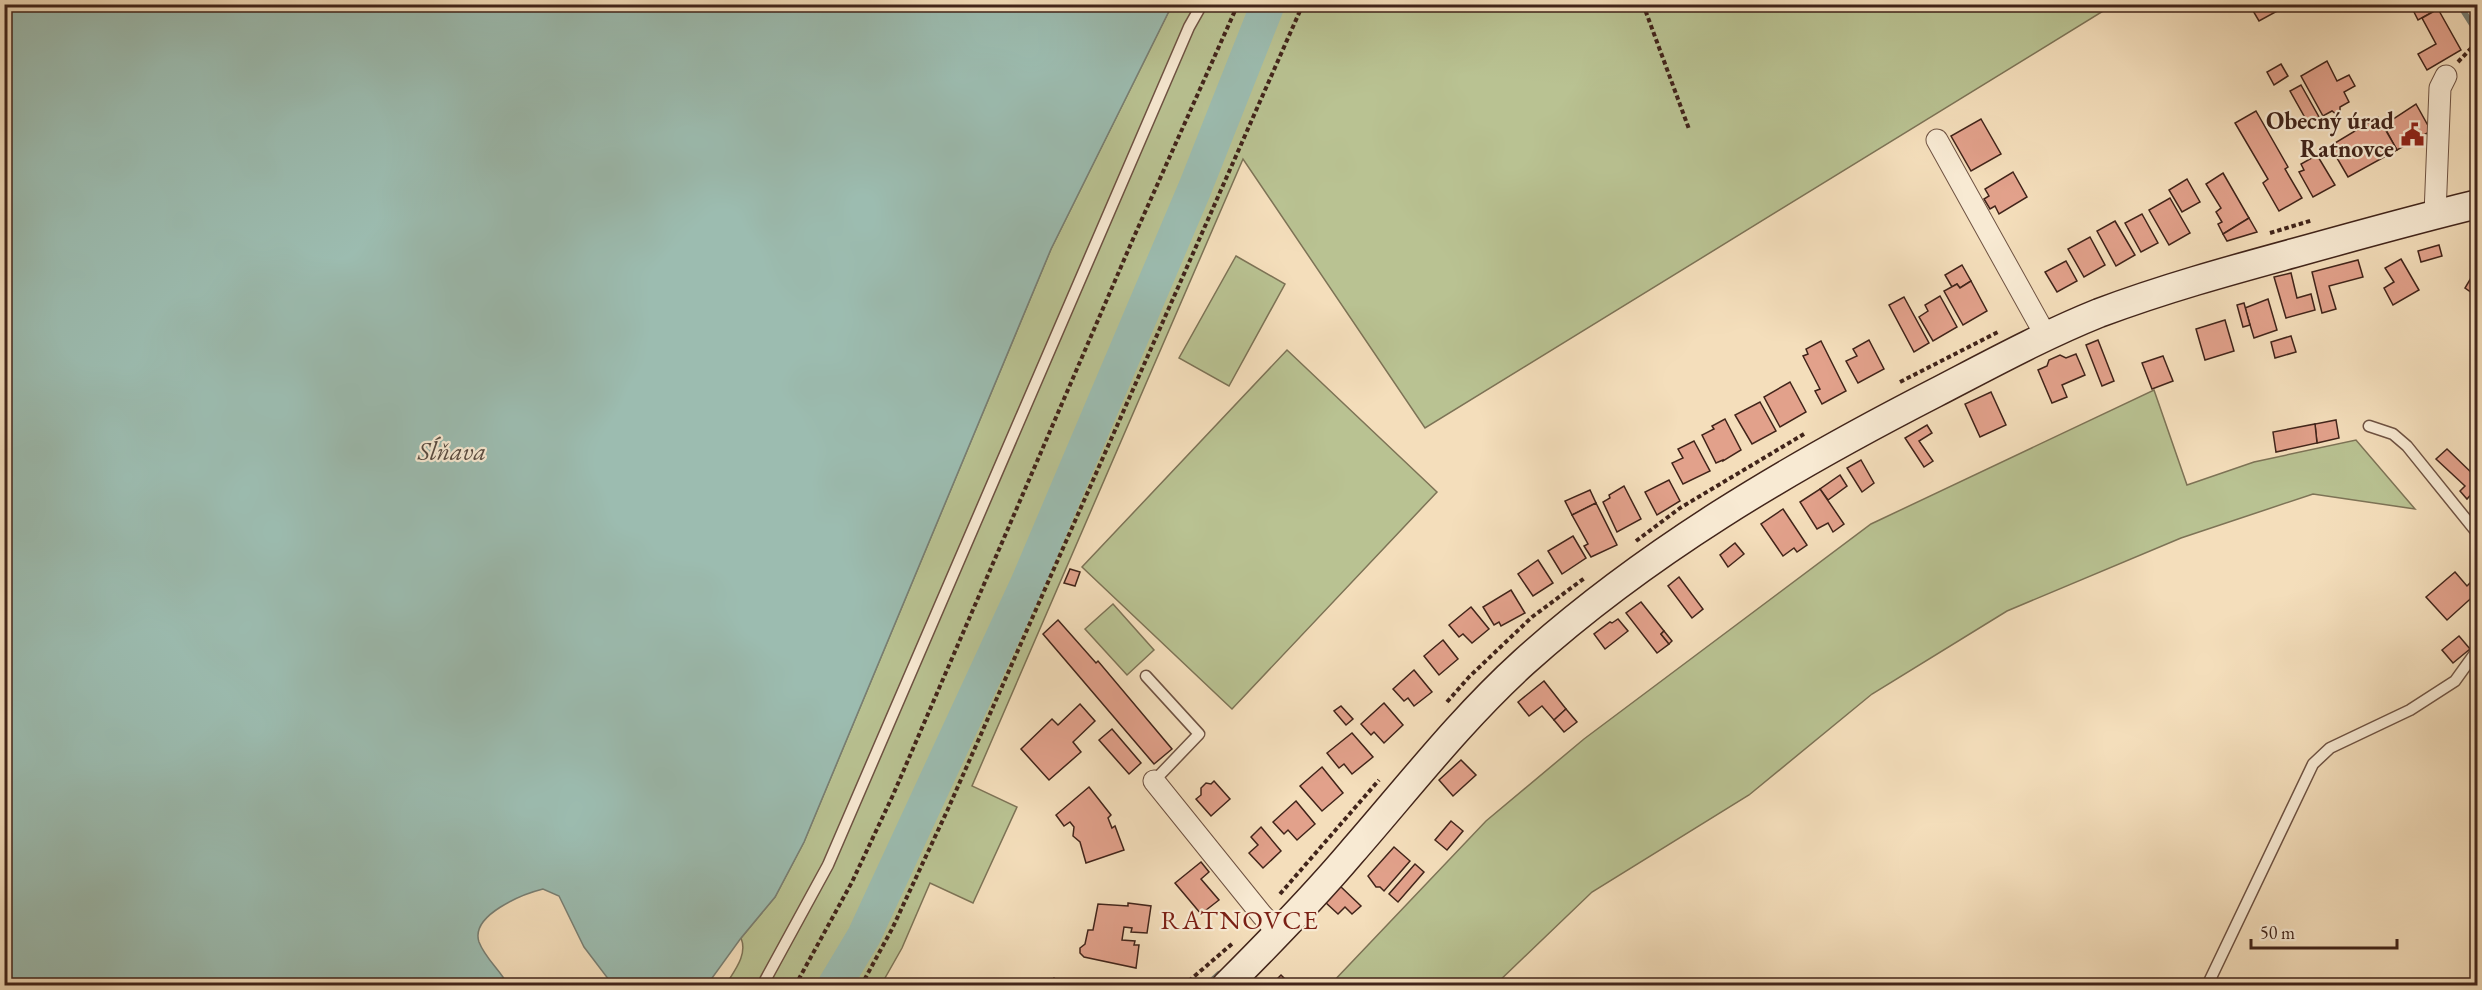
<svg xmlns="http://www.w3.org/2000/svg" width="2482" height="990" viewBox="0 0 2482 990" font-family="'EB Garamond',serif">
  <rect width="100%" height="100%" fill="#f4debb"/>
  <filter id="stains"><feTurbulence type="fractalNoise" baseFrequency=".00333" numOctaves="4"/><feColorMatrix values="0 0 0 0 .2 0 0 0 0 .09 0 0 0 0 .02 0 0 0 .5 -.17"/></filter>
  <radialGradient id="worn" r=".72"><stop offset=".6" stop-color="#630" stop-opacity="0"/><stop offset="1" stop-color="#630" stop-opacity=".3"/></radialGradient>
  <!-- green -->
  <g fill="#b9c292" stroke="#7d7356" stroke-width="1.5">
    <path d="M1172 5H2113L1425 428 1243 159 972 786 1017 807 973 903 930 883 902 948 881 985 725 986C734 971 748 955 741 938L775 897 804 842 1051 249Z"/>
    <polygon points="1236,256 1285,284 1229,386 1179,358"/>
    <polygon points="1287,350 1437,492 1232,709 1082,567"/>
    <polygon points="2154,390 2187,485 2254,462 2356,440 2415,509 2313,494 2181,538 2007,611 1872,694 1749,795 1592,892 1495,985 1330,985 1486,821 1584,739 1871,524"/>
    <polygon points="1113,604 1154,650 1127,675 1085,629"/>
  </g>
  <!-- water -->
  <path fill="#9cbcb0" stroke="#787f74" stroke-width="1.5" d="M5 4 1172 5 1051 249 804 842 775 897 741 938 707 985C684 986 627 990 609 980L584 947 559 896 543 889C523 894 470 915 479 942 485 958 500 970 508 985H5Z"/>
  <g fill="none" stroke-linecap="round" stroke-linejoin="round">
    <!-- stream -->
    <g stroke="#787f74" stroke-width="6">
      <polyline points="2459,4 2478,34"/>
      <polyline points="1206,986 1219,974"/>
    </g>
    <!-- river -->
    <polyline stroke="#9cbcb0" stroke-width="34" points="834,986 864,936 1027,584 1195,188 1268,4"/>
  </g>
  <!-- building -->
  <g fill="#e2a18b" stroke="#41241a" stroke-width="1.5">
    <polygon points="2249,4 2290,4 2259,21"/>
    <polygon points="2410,4 2436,4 2438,9 2418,20"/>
    <polygon points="2438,9 2461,50 2427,70 2418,54 2436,44 2422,18"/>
    <polygon points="2327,61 2337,81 2349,75 2355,86 2344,92 2349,102 2340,107 2340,112 2336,114 2332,111 2323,116 2301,76"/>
    <polygon points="2281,64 2288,76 2274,85 2267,72"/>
    <polygon points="2301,85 2319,117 2308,123 2290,91"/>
    <polygon points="2416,104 2431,131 2397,150 2385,128 2389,125 2387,123"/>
    <polygon points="2256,111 2288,167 2285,169 2302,198 2279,211 2263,183 2268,179 2235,123"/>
    <polygon points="2378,117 2397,150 2348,177 2330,146"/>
    <polygon points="1981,119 2001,154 1971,171 1951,136"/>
    <polygon points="2317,155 2335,185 2313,197 2299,172 2304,170 2301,164"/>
    <polygon points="2013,172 2027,197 1999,214 1995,206 1990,209 1984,199 1989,196 1985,189"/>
    <polygon points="2223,173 2249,218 2223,234 2218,224 2222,222 2216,212 2221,208 2206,184"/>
    <polygon points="2187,179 2200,202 2182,212 2169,190"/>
    <polygon points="2170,198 2190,233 2169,245 2149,210"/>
    <polygon points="2142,214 2158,243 2141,252 2125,223"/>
    <polygon points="2249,218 2257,232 2227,241 2223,234"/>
    <polygon points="2115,221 2135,255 2116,266 2097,231"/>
    <polygon points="2090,237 2105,265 2084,277 2068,249"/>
    <polygon points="2439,245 2442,256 2421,262 2418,251"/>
    <polygon points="2401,259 2419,290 2393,305 2384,288 2394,282 2385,268"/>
    <polygon points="2358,260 2363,277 2329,286 2336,309 2322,313 2312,272"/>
    <polygon points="2066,261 2077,281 2057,292 2045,272"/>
    <polygon points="1962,265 1971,281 1960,288 1957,284 1952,287 1945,275"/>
    <polygon points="2478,266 2478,297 2465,288"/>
    <polygon points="2291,273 2297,298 2311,294 2315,310 2286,318 2274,277"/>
    <polygon points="1971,281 1987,311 1963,325 1944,291 1957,284 1960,288"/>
    <polygon points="1940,296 1957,327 1933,341 1919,317 1928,311 1925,305"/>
    <polygon points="1904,297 1929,343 1914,352 1889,305"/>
    <polygon points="2268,299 2277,330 2254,338 2245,308"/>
    <polygon points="2244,303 2250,325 2243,327 2237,305"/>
    <polygon points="2225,320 2234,351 2205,360 2196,329"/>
    <polygon points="2291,336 2296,352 2275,358 2271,342"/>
    <polygon points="1869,340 1884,369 1858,383 1846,361 1857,356 1853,349"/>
    <polygon points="2098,340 2114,381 2102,386 2086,345"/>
    <polygon points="1821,341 1846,391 1822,404 1815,391 1820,389 1803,356 1808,354 1806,349"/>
    <polygon points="2076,354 2085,375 2062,385 2067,397 2052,403 2038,370 2047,366 2049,360 2060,355 2066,358"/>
    <polygon points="2163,356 2173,381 2152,389 2142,363"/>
    <polygon points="1790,382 1806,412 1780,427 1764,397"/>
    <polygon points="1991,392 2006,425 1980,437 1965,404"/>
    <polygon points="1760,402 1776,431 1752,444 1735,415"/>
    <polygon points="1725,419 1741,450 1723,461 1723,460 1716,463 1702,435 1714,429 1712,426"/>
    <polygon points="2336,420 2339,438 2317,443 2315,424"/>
    <polygon points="2315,424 2317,443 2276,452 2273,432"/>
    <polygon points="1927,425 1932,433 1919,441 1933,461 1924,467 1905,438"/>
    <polygon points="1694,441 1710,471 1683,484 1672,463 1683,458 1678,449"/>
    <polygon points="2447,449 2478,479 2476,489 2467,499 2460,491 2465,486 2436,459"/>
    <polygon points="1861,460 1874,483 1862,492 1847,468"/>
    <polygon points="1840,475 1847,486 1828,500 1820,489"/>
    <polygon points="1669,480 1680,501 1657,515 1645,492"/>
    <polygon points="1624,486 1641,519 1617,532 1603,502 1610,498 1609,495"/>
    <polygon points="1820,489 1844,524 1833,532 1828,523 1817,529 1800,502"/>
    <polygon points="1590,490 1596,503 1572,515 1565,501"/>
    <polygon points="1596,503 1617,545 1591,557 1584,546 1588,544 1572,515"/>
    <polygon points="1783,509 1807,545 1797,552 1794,548 1783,556 1761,524"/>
    <polygon points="1573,536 1586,558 1562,574 1548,551"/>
    <polygon points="1735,543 1744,554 1728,567 1720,555"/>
    <polygon points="1538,560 1553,583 1533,596 1518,574"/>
    <polygon points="1070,569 1080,572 1075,586 1064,583"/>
    <polygon points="2455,572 2467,586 2471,582 2478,592 2447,620 2426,597"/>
    <polygon points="1679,577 1703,609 1692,618 1668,586"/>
    <polygon points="1511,590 1525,613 1501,626 1499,622 1494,625 1483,607"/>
    <polygon points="1641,602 1664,631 1661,634 1669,644 1657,653 1626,613"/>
    <polygon points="1471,607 1489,629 1472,643 1463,634 1459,637 1449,625"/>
    <polygon points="1618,619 1628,631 1605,649 1594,634 1610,622 1612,623"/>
    <polygon points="1058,620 1096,663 1098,661 1172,749 1154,764 1043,634"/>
    <polygon points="1664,631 1672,641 1669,644 1661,634"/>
    <polygon points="2459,636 2470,649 2453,663 2442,650"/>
    <polygon points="1443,640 1458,659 1439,675 1424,656"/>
    <polygon points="1414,670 1432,692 1414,706 1408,698 1404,701 1393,689"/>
    <polygon points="1544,681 1566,709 1554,720 1542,706 1529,716 1518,702"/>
    <polygon points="1384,703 1403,725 1384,743 1374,732 1371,735 1361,724"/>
    <polygon points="1080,704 1095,721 1073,742 1081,752 1049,780 1021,749 1052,719 1058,725"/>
    <polygon points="1341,706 1353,719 1346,725 1334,711"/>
    <polygon points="1566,709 1577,722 1564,732 1554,720"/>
    <polygon points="1112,729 1141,763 1129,774 1099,740"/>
    <polygon points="1352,733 1373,757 1352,774 1344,764 1339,768 1327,753"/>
    <polygon points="1461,760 1476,775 1453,796 1439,780"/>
    <polygon points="1322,767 1343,793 1322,811 1300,786"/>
    <polygon points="1214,781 1230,799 1211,816 1196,799 1201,795 1201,788 1206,783 1211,784"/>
    <polygon points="1089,787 1111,815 1108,818 1112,828 1115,826 1124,850 1086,863 1080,842 1073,836 1074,827 1070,822 1064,826 1056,815"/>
    <polygon points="1296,801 1315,824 1297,840 1288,830 1284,834 1273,822"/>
    <polygon points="1451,821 1463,831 1447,850 1435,840"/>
    <polygon points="1261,827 1281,851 1263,868 1249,853 1258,845 1251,837"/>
    <polygon points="1394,847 1410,861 1384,891 1380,887 1376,887 1368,876"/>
    <polygon points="1201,862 1209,872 1201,879 1219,900 1201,914 1175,883"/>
    <polygon points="1415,864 1424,872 1398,902 1389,894"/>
    <polygon points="1340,886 1361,906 1352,914 1345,907 1338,914 1325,902"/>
    <polygon points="1128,903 1151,906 1147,933 1131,932 1132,928 1124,927 1122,940 1135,941 1134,945 1139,945 1136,968 1084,957 1080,953 1080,948 1085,944 1088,930 1093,930 1098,904 1128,906"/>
    <polygon points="1281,975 1292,986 1277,986 1274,982"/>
    <polygon points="1054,978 1063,986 1047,986"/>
  </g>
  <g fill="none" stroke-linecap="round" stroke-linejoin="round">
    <defs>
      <g id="lane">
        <polyline points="2369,426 2393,434 2407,446 2478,534"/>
        <polyline points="1146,676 1199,734 1154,781"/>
        <polyline points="762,986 828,865 1189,27 1202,4"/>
        <polyline points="2207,986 2313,764 2330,748 2410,710 2455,681 2478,649"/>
      </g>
      <g id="street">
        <polyline points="1937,140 2046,336"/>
        <polyline points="2435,214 2440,88 2446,76"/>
        <polyline points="1154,781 1262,915 1279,933"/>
      </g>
      <path id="secondary" d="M1226 986C1269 943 1312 899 1351 853 1407 789 1460 720 1524 662 1646 552 1789 468 1935 393 1989 365 2042 336 2099 313 2163 289 2228 271 2294 253 2355 236 2416 219 2478 204"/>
    </defs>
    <!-- lane casing -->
    <use href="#lane" stroke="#6e5242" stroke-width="13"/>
    <!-- street casing -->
    <use href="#street" stroke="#6e5242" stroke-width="23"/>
    <!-- secondary casing -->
    <use href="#secondary" stroke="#41241a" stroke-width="31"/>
    <!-- path -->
    <g stroke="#41241a" stroke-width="4" stroke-dasharray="4.5 3" stroke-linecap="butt">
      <polyline points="1643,4 1689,129"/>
      <polyline points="2458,62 2478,41"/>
      <polyline points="2270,233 2313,220"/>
      <polyline points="1900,382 1998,332"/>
      <polyline points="1636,541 1680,508 1804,434"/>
      <polyline points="1447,702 1469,677 1532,617 1586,577"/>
      <polyline points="1280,894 1379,780"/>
      <polyline points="795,986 852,882 893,795 1133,239 1238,4"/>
      <polyline points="861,986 892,929 948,809 1303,4"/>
      <polyline points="1183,986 1233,943"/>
    </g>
    <!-- lane -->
    <use href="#lane" stroke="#f8ead3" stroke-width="10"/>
    <!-- street -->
    <use href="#street" stroke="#f8ead3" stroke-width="21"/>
    <!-- secondary -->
    <use href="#secondary" stroke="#f8ead3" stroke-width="28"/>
  </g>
  <!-- icons -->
  <defs>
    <symbol id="civic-bare" viewBox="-9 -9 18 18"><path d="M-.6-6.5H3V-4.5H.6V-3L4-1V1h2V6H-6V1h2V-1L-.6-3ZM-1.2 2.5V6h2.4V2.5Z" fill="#8f2418" stroke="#f8ead3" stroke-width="2.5" paint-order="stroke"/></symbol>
  </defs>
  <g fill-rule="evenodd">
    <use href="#civic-bare" x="2396" y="118" width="33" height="33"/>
  </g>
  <g text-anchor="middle" stroke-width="4.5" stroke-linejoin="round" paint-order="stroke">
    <!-- poi labels -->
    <g font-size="24" font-weight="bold" fill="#41241a" stroke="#f8ead3" text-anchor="end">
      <text x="2394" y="129">Obecný úrad<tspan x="2394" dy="28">Ratnovce</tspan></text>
    </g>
    <!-- water labels -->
    <g font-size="26" font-style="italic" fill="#584a40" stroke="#f8ead3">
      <text x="452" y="460">Sĺňava</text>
    </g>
    <!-- quarter labels -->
    <g font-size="27" letter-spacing="1.5" fill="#7a1f14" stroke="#f8ead3">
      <text x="1240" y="929">RATNOVCE</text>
    </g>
  </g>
  <!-- margin -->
  <rect width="2482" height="990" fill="none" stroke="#f4debb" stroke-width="24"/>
  <rect x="6" y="6" width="2470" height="978" fill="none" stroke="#41241a" stroke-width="3"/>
  <rect x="12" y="12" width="2458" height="966" fill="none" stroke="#41241a" stroke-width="1.5"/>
  <!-- scale -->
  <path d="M2251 939v9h146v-9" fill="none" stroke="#41241a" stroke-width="3"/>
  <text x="2260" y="939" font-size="18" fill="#41241a" stroke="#f8ead3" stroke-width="4.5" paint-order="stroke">50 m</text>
  <rect width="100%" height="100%" filter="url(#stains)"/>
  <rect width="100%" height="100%" fill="url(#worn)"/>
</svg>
